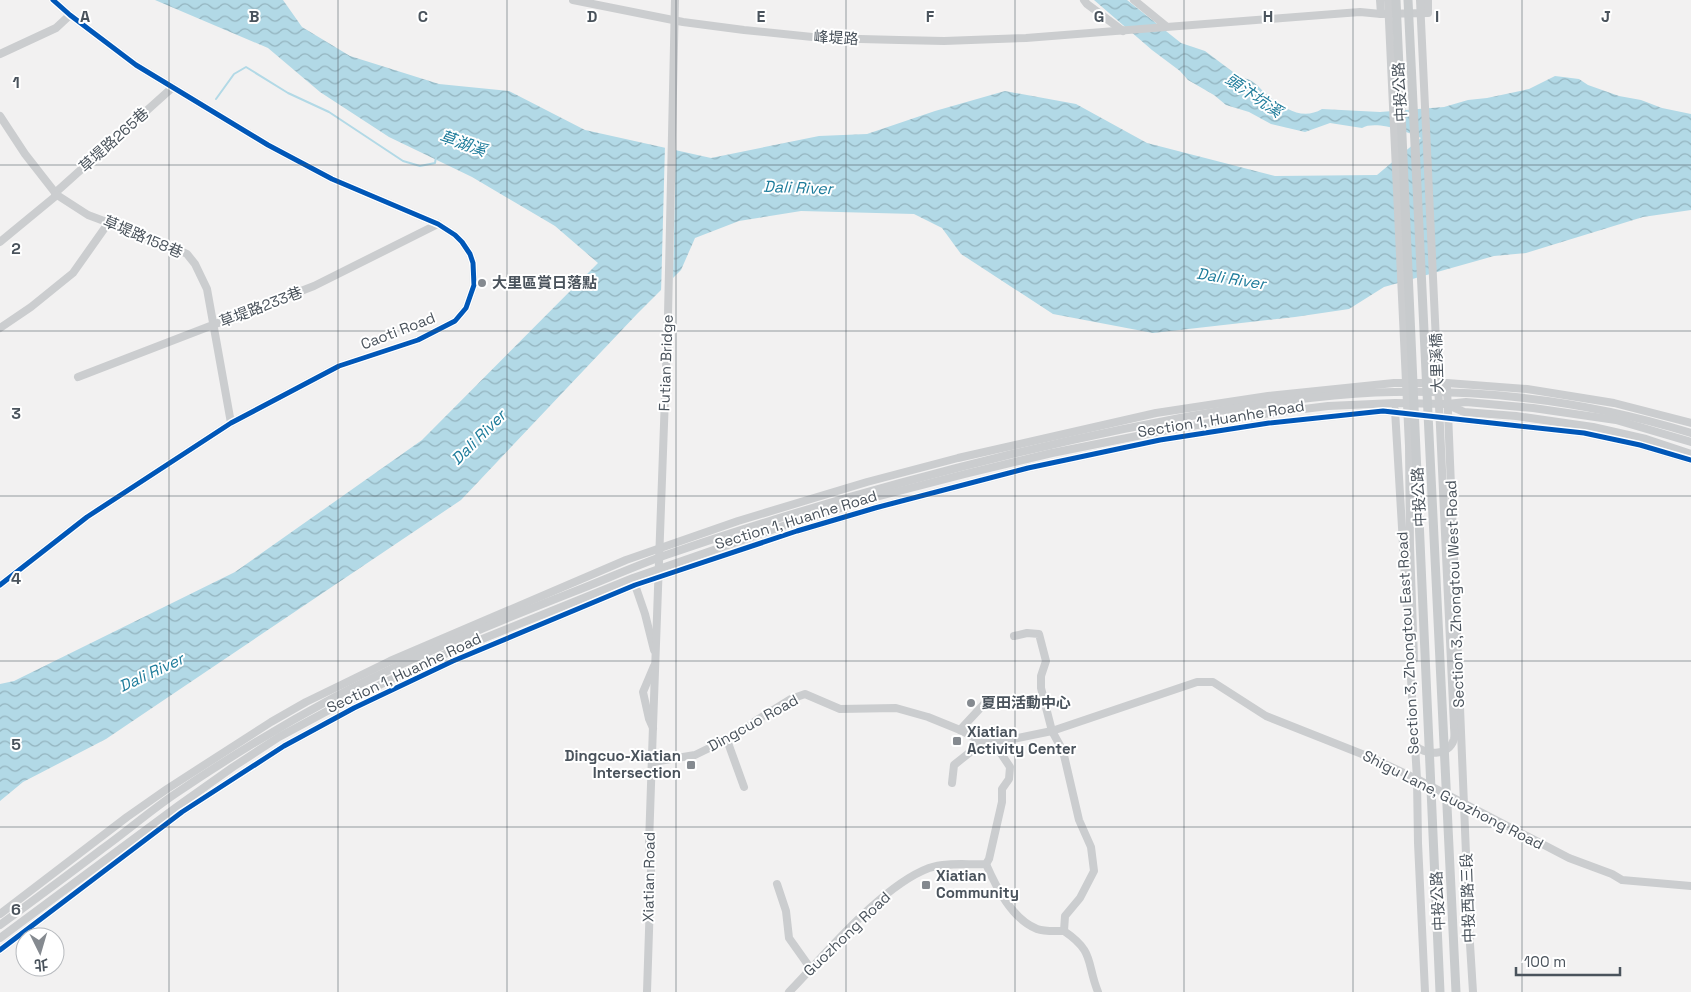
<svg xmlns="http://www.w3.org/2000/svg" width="1691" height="992" viewBox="0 0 1691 992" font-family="'Space Grotesk','Noto Sans TC',sans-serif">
  <defs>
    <pattern id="water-waves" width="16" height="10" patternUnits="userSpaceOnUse" patternTransform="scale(1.25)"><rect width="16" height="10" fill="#b2d9e6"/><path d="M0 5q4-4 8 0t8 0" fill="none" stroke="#93b3be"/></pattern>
  </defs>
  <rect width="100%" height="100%" fill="#f2f1f1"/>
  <!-- water -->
  <path fill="url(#water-waves)" d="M155 0H283L302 27 350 56 439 84 509 91 585 130 711 158 819 136 867 134 935 111 1005 91 1076 104 1147 143 1275 176 1377 175 1421 138C1408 132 1376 120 1362 128L1330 123 1305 132 1271 124 1249 112 1226 105 1214 95 1188 80 1180 71 1152 50 1094 0H1127L1181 43 1205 51 1241 78C1253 78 1258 87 1266 94 1283 108 1302 121 1322 109L1380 112 1444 107 1468 100 1487 98 1529 89 1555 76 1579 79 1588 85 1619 96 1641 100 1662 108 1691 114V210L1643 217 1526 253 1494 256 1384 287 1349 309 1295 317 1153 333 1053 314 961 254 942 228 914 214 801 211 739 221 695 238 681 270 637 314 461 500 106 739 23 782 0 801V684L14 681 235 572 422 440 598 263 555 226 472 177 389 137 320 92 268 48Z"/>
  <!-- pier -->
  <polygon fill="#f2f1f1" points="665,145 676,148 673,282 661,294"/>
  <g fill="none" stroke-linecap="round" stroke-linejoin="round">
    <!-- stream -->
    <polyline stroke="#b2d9e6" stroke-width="2" points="216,99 234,74 246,67 288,93 329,112 403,161 420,166 435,163 436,157"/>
    <!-- minor -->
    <g stroke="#cbcdcf" stroke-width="8">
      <polyline points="573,0 683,22 744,30 822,38 899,40 944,41 1026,38 1360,12 1381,14 1428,13 1428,0"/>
      <polyline points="1084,0 1087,4 1123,31"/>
      <polyline points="1134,0 1166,26"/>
      <polyline points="1380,0 1381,14"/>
      <polyline points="0,54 56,28 70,15"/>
      <polyline points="0,116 25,154 57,195 88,215 171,246 187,254 195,264 207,289 231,423"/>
      <polyline points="55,193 173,87"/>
      <polyline points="0,242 57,195"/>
      <polyline points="0,328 31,307 73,273 109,222"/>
      <polyline points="78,377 314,286 438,224"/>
      <polyline points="1447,388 1469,928 1473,992"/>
      <polyline points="1448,405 1464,412 1516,416 1593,427 1646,439 1691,454"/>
      <polyline points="1395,410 1417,779 1418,843 1425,992"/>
      <polyline points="634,582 645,614 654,650"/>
      <polyline points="0,585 87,517 231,423 339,366 418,340 455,321 466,308 474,285 473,263 470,254 462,242 455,235 438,224 332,179 268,145 136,65 70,15 53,0"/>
      <path d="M1014 636 1027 633 1039 634 1046 661 1041 676V688L1052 731 1063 751 1079 820 1091 847 1094 871 1080 898 1065 916 1064 931C1095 952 1086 962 1098 992"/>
      <polyline points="653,728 649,719 643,692 654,666"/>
      <polyline points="960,730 984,704"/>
      <polyline points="727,740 744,787"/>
      <path d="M1414 744C1424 756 1449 757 1454 739 1455 735 1454 730 1454 726"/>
      <polyline points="653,762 695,755 738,734 757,720 791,699 805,694 840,709 896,708 928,717 960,730 983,742 994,743 1052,731 1197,682 1213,682 1266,716 1372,758 1417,779 1569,858 1612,874 1622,880 1691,886"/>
      <polyline points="952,783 954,765 983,742"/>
      <path d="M986 864C996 887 1012 919 1037 929 1045 932 1056 931 1064 931"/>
      <polyline points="777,884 786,911 789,938 811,969"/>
      <polyline points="0,914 127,817 167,789 271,722 306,702 341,685 390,661 626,560 738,521 867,482 958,458 1156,413 1268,396 1394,383 1447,383 1527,389 1614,403 1691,423"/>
      <path d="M0 925C34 900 68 875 102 849 127 831 150 811 175 794 225 760 277 728 331 699 409 658 491 624 573 592 604 580 635 566 666 555 781 515 898 482 1016 453 1087 436 1159 421 1231 409 1285 401 1339 393 1394 392 1495 390 1595 403 1691 433"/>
      <polyline points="0,938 178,806 233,767 279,737 344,702 445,654 633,578 783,526 876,497 965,474 1052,453 1162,431 1256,415 1328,406 1395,403 1447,404 1466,402 1533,408 1616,420 1691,442"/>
      <polyline points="0,950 182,812 284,746 354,708 453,661 635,585 797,531 875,508 1028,468 1160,440 1269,423 1383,411 1584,433 1640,445 1691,460"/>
      <polyline points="647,992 651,870 649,844 653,726"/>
      <path d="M789 992C825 955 881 886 929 868 946 862 968 865 986 864L989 859 1002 802V789L1009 779 1010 767 994 743"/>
    </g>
    <!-- minor-bridge -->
    <g stroke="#cbcdcf" stroke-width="8">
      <polyline points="1388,0 1409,446 1410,546 1414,659"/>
      <polyline points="1420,0 1454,726"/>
      <polyline points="653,726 668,315 675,0"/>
    </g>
    <!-- major-bridge -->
    <g stroke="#c8cbcd" stroke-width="9">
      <polyline points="1396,0 1440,992"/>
      <polyline points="1408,0 1456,992"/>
    </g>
    <defs>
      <g id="cycleway">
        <polyline points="0,585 87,517 231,423 339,366 418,340 455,321 466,308 474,285 473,263 470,254 462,242 455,235 438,224 332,179 268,145 136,65 70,15 53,0"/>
        <polyline points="0,950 182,812 284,746 354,708 453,661 635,585 797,531 875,508 1028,468 1160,440 1269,423 1383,411 1584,433 1640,445 1691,460"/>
      </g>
    </defs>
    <!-- cycleway casing -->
    <use href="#cycleway" stroke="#fff" stroke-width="8"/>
    <!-- cycleway -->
    <use href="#cycleway" stroke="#0057b8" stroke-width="5"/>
  </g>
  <!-- grid -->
  <path fill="none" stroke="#4a535c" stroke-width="1" stroke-opacity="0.55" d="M169 0V992M338 0V992M507 0V992M676 0V992M846 0V992M1015 0V992M1184 0V992M1353 0V992M1522 0V992M0 165H1691M0 331H1691M0 496H1691M0 661H1691M0 827H1691"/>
  <!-- markers -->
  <g fill="#858a90" stroke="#fff" stroke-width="2">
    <circle cx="482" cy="283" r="5"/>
    <circle cx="971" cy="703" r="5"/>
    <rect x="952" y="736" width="10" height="10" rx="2.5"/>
    <rect x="686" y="760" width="10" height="10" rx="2.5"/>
    <rect x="921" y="880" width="10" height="10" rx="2.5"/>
  </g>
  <g text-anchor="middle" stroke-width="4" stroke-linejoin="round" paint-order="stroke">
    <!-- street labels -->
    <g font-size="15" fill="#4a535c" stroke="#fff">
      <text transform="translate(836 38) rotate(3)" y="5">峰堤路</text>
      <text transform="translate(1400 92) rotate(-93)" y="5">中投公路</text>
      <text transform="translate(114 140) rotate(-42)" y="5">草堤路265巷</text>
      <text transform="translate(143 237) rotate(23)" y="5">草堤路158巷</text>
      <text transform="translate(261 307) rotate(-21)" y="5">草堤路233巷</text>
      <text transform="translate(398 331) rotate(-21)" y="5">Caoti Road</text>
      <text transform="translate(666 363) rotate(-88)" y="5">Futian Bridge</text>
      <text transform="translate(1437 363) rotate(-92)" y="5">大里溪橋</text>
      <text transform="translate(1221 419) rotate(-9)" y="5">Section 1, Huanhe Road</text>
      <text transform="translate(1419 497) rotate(-93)" y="5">中投公路</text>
      <text transform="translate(796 520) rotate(-17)" y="5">Section 1, Huanhe Road</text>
      <text transform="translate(1455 594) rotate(-92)" y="5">Section 3, Zhongtou West Road</text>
      <text transform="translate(1408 643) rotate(-93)" y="5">Section 3, Zhongtou East Road</text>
      <text transform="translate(404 673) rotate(-25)" y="5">Section 1, Huanhe Road</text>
      <text transform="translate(753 723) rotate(-29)" y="5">Dingcuo Road</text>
      <text transform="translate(1453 800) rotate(27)" y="5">Shigu Lane, Guozhong Road</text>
      <text transform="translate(649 877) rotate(-89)" y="5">Xiatian Road</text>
      <text transform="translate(1468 898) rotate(-92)" y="5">中投西路三段</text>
      <text transform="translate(1438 901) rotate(-93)" y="5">中投公路</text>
      <text transform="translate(847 934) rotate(-44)" y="5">Guozhong Road</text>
    </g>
    <!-- poi labels -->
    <g font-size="15" font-weight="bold" fill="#4a535c" stroke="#fff" text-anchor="start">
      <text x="492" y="288">大里區賞日落點</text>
      <text x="981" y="708">夏田活動中心</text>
      <text x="967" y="737">Xiatian<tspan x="967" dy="17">Activity Center</tspan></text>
      <text x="681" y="761" text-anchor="end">Dingcuo-Xiatian<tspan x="681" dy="17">Intersection</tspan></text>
      <text x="936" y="881">Xiatian<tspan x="936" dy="17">Community</tspan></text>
    </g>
    <!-- water labels -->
    <g font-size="16" font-style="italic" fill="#1e7c9b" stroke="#fff">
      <text transform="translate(1254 95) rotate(34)" y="6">頭汴坑溪</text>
      <text transform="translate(463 143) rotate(19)" y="6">草湖溪</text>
      <text transform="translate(798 187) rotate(2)" y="6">Dali River</text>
      <text transform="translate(1231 278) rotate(9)" y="6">Dali River</text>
      <text transform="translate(478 437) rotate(-45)" y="6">Dali River</text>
      <text transform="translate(151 672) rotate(-25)" y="6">Dali River</text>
    </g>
  </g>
  <g font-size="16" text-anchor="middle" font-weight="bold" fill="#4a535c" stroke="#fff" stroke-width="4" stroke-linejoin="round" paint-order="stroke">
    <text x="85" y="22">A</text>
    <text x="254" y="22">B</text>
    <text x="423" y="22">C</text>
    <text x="592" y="22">D</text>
    <text x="761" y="22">E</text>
    <text x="930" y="22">F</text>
    <text x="1099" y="22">G</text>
    <text x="1268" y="22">H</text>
    <text x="1437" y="22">I</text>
    <text x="1606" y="22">J</text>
    <text x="16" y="88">1</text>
    <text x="16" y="254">2</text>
    <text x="16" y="419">3</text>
    <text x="16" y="584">4</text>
    <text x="16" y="750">5</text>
    <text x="16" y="915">6</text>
  </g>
  <!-- north arrow -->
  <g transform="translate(40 952) rotate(175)"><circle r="24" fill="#ffffff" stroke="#b7babe"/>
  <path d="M0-4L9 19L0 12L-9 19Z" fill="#858a90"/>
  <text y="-8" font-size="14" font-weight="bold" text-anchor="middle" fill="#4a535c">北</text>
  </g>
  <!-- scale -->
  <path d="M1516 967v8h104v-8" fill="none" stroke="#4a535c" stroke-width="2.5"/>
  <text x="1524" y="967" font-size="15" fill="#4a535c" stroke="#ffffff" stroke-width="4" paint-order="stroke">100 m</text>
</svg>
